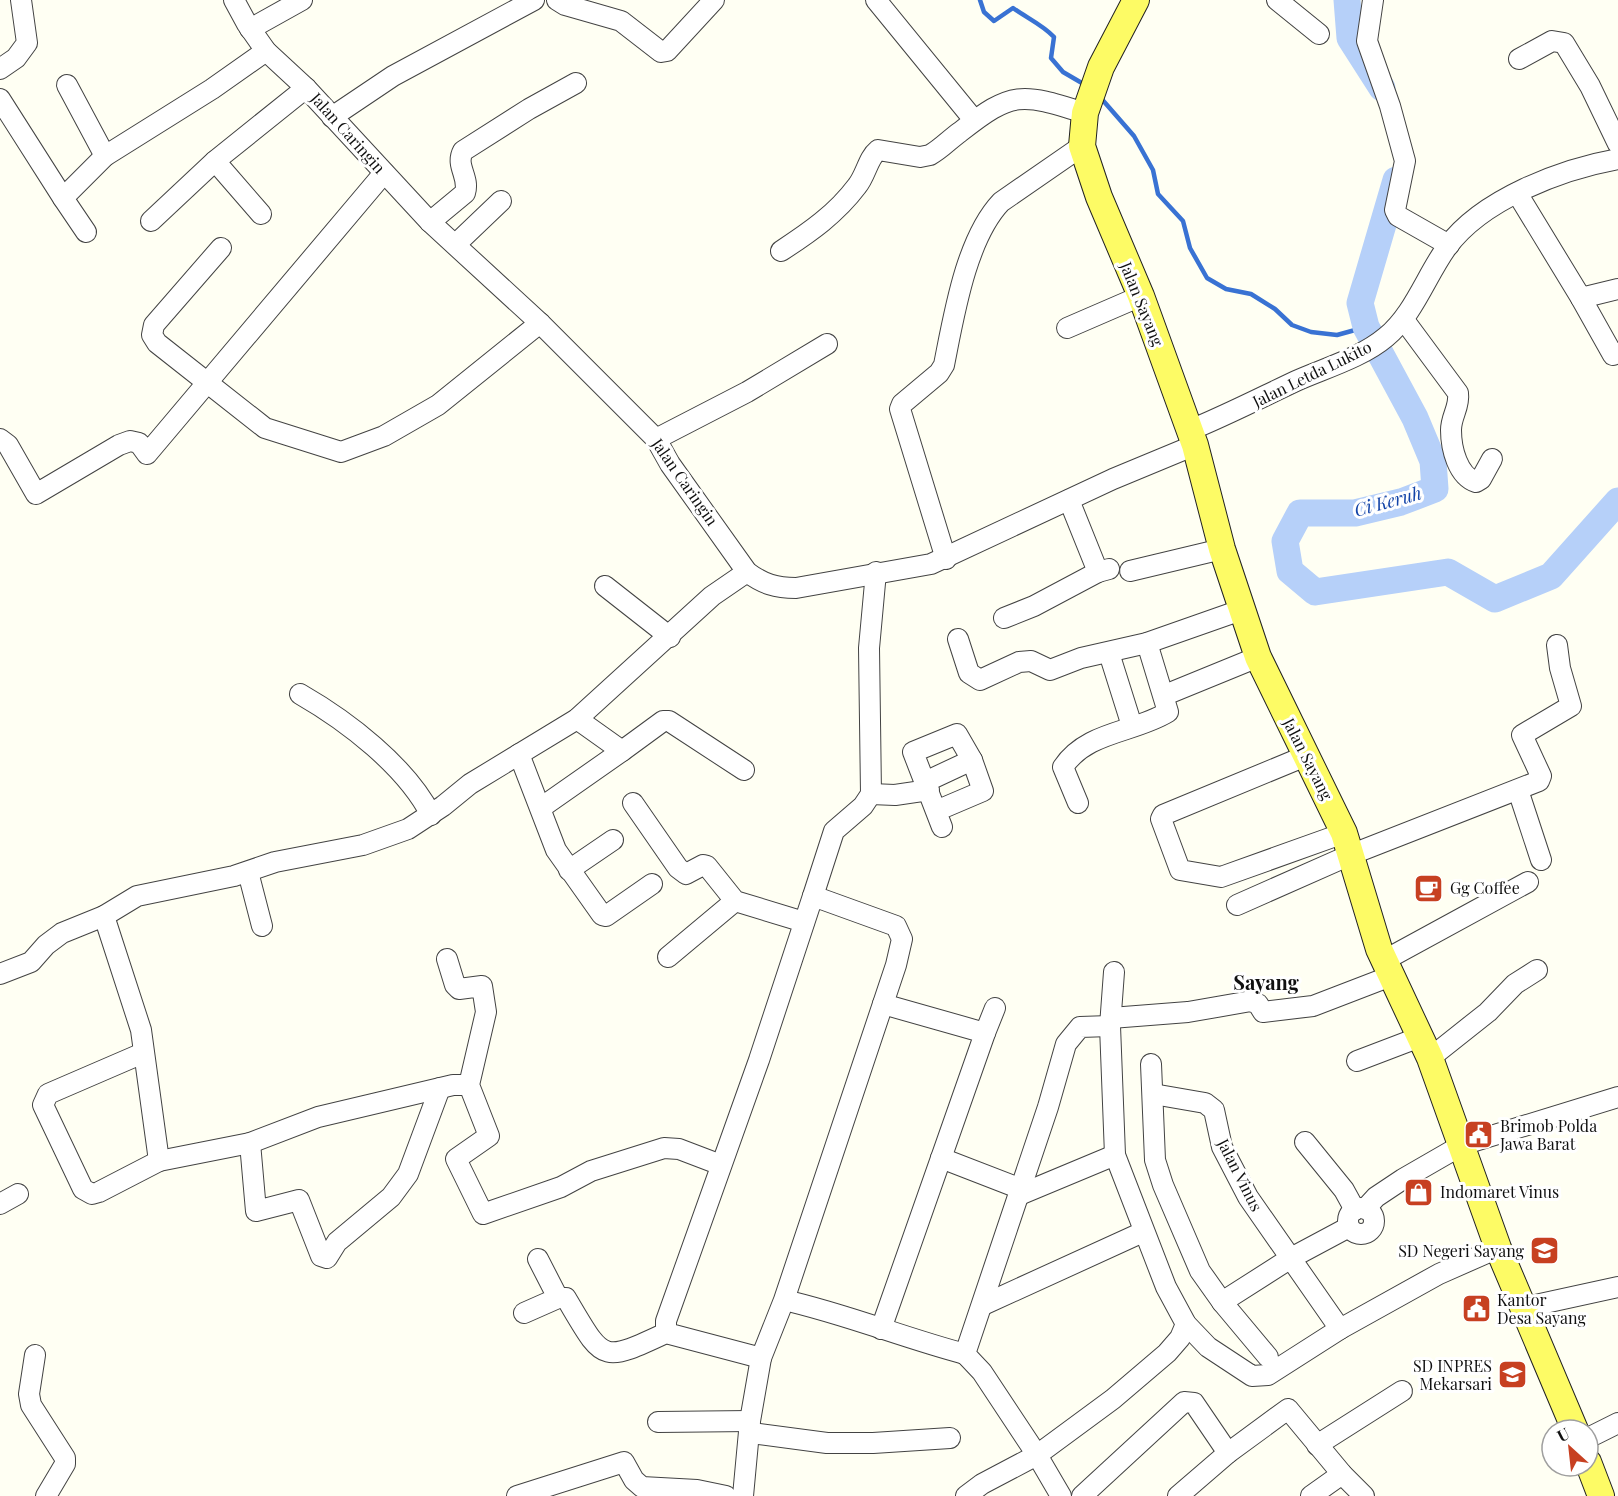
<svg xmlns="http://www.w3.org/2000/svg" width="1618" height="1496" viewBox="0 0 1618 1496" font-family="'Playfair Display',serif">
  <rect width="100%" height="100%" fill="#fffff3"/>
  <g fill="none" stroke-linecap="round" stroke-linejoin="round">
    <!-- stream -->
    <g stroke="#3972d3" stroke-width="4.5">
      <path d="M980 0 984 12 994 21 1013 8C1027 18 1043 25 1054 37L1051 58 1063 72 1087 86"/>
      <polyline points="1100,97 1134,136 1153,170 1158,194 1183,221 1190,248 1207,278 1226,289 1251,294 1275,309 1292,325 1311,332 1337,335 1366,327"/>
    </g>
    <!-- river -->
    <g stroke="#b6d0f9" stroke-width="27">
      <polyline points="1347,0 1350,38 1382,88"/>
      <polyline points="1396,180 1360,303 1366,327 1415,418 1433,461 1435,489 1401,502 1355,513 1300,513 1285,541 1290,571 1315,592 1448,572 1495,599 1551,576 1618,501"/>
    </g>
    <defs>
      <g id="minor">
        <path d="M234 0 247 24 266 51 306 88 430 222 540 323 656 439 670 464 747 572C763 584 776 588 796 588L931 564 1113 479 1195 445"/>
        <polyline points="557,0 565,5 621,21 661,52 667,51 714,0"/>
        <polyline points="876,0 974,120"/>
        <polyline points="1277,0 1319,34"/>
        <polyline points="1373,0 1367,41 1390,106 1405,161 1395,210 1398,216 1449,245"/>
        <polyline points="250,29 302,0"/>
        <polyline points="1519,59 1552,41 1564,43 1590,86 1618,144"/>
        <polyline points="0,69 16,58 27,43 21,0"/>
        <polyline points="67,85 105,156"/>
        <polyline points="0,99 63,198 105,156 212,89 266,51"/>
        <polyline points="332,117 393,76 534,0"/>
        <polyline points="1517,193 1581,298 1618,289"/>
        <polyline points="63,198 86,232"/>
        <polyline points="261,214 215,161 306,88"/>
        <polyline points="151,221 215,161"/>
        <path d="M430 222 465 193C470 177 455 166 463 151L529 109 576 83"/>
        <polyline points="456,244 501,201"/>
        <polyline points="221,248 154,325 152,335 157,343 265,428 341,452 384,436 438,405 540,323"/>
        <path d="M781 251C810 232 836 214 857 186 866 175 868 158 878 150L920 157 930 155C941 149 950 139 960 132 1013 90 1021 93 1085 113"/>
        <polyline points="1581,298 1613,355 1618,353"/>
        <path d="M1404 320 1458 393C1460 407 1451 416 1451 430 1451 449 1458 476 1476 482L1481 479 1492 459"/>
        <polyline points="1067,328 1141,296"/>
        <path d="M1188 431C1225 416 1260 398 1296 381 1325 368 1361 358 1386 337 1414 314 1426 276 1447 247 1482 199 1562 169 1618 159"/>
        <polyline points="0,439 8,445 36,494 119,445 130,441 139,443 147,454 384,173"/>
        <polyline points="656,439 747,392 827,344"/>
        <polyline points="1069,500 1098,572 1109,569"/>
        <path d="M946 559 900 409 902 404 939 373 944 365C954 315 966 239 1001 202L1082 146"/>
        <polyline points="1130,571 1222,549"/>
        <polyline points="605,586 670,637"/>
        <polyline points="1004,618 1034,606 1098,572"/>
        <polyline points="958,639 969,673 980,680 1019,662 1031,661 1050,670 1081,658 1147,643 1241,610"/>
        <polyline points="1109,653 1132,726"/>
        <path d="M300 694C347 721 406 766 431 815"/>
        <polyline points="1165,695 1258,657"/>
        <polyline points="577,719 622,751 663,721 669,721 744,770"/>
        <polyline points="519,754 556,850 602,915 606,916 652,884"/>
        <polyline points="1308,755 1163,815 1161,819 1180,870 1221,877 1344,833"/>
        <polyline points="925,782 972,760"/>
        <polyline points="1518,790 1541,860"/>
        <polyline points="871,794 895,795 929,790"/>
        <polyline points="633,803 678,868 686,874 703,865 707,866 735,901 804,922"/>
        <path d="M1078 803 1063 767C1087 731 1134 733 1168 712L1147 643"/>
        <polyline points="542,807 622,751"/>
        <polyline points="936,811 983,791 972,760 957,734 913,752 942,827"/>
        <polyline points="569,870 613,840"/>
        <polyline points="248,872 262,926"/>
        <polyline points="813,896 834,831 863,806 871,794 869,648 876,572"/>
        <polyline points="1237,905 1350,855 1539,781 1541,776 1522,735 1571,706 1560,668 1557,645"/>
        <polyline points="104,916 141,1030 159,1161"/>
        <polyline points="668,957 735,901"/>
        <polyline points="447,959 455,985 459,989 482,986 486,1012 469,1085 489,1136 456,1159 483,1214 561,1187 591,1171 664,1148 679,1149 721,1165"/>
        <polyline points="1383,961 1528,882"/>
        <polyline points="1114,972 1110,1026 1115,1155 1166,1287 1186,1324 1208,1347 1252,1376 1268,1375 1340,1329 1439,1274 1498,1248"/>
        <polyline points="0,974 31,962 46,945 62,933 104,916 137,896 234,876 275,862 363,845 408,829 443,806 470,784 577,719 712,596 747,572"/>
        <polyline points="1111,1018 1188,1012 1251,1001 1258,1004 1263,1012 1313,1006 1391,976"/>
        <polyline points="985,1033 995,1008"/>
        <polyline points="143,1053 48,1094 43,1105 83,1189 92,1194 99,1192 159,1161 250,1143 318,1117 453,1085 469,1085"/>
        <polyline points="1430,1058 1488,1012 1515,984 1537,970"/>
        <polyline points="1357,1061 1420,1037"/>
        <polyline points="1151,1064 1155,1160 1163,1185 1200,1271 1222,1302 1268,1357"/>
        <polyline points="1153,1094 1205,1103 1214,1110 1222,1147 1248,1197 1340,1329"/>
        <polyline points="1305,1142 1344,1190 1355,1210"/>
        <polyline points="250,1143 256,1211 299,1200 321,1256 327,1258 337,1242 391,1197 408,1174 440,1088"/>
        <polyline points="941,1158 1021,1189"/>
        <polyline points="1019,1195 1115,1155"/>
        <polyline points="0,1204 18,1194"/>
        <circle cx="1361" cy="1221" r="13"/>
        <polyline points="1365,1209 1376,1197 1403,1179 1462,1145 1618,1097"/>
        <path d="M558 1298H566C604 1362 600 1364 668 1332"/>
        <path d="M784 1300 761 1358 670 1334 666 1328V1321L759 1060 813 896 896 926 902 939 896 965 784 1300C846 1314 904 1338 965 1354"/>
        <polyline points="1222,1302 1291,1258 1349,1227"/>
        <polyline points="983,1305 1143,1232"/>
        <polyline points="1522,1308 1618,1287"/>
        <polyline points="524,1313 558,1298 538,1259"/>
        <polyline points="881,1329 985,1033 883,1004"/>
        <polyline points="35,1355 29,1394 31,1405 65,1458 65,1464 46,1496"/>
        <polyline points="658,1422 750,1421"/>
        <polyline points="751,1433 827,1443 873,1443 950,1438"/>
        <polyline points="1588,1438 1618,1423"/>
        <polyline points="1317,1445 1402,1391"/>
        <polyline points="517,1496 624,1462 634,1480 642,1487 697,1490 726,1496"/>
        <polyline points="743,1496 750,1421 761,1358"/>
        <polyline points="966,1496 982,1484 1037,1455 1113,1399 1167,1353 1180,1338 1186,1324"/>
        <polyline points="1061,1496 1037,1455 982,1372 965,1354 1048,1107 1066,1044 1080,1027 1110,1026"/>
        <polyline points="1082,1496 1184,1402 1194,1403 1228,1453"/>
        <polyline points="1178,1496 1228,1453 1288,1409 1342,1474 1364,1496"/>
        <polyline points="1311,1496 1342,1474"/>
      </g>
      <g id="major">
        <polyline points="1136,0 1101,67 1085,113 1082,146 1099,197 1141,296 1195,445 1222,549 1258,657 1344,833 1379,949 1430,1058 1498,1248 1575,1430"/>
        <polyline points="1588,1462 1601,1496"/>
      </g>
    </defs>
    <!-- minor casing -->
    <use href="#minor" stroke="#434343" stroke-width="22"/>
    <!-- major casing -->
    <use href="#major" stroke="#212121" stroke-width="28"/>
    <!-- minor -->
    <use href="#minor" stroke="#fff" stroke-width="20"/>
    <!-- major -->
    <use href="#major" stroke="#fdfb65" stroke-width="26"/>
  </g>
  <!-- icons -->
  <defs>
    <symbol id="cafe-square" viewBox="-11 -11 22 22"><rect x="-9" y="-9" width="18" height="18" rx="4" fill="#c74021" stroke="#fff"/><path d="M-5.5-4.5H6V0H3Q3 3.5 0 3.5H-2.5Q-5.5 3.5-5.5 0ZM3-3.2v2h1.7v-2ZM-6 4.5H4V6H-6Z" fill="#fff"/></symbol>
    <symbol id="civic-square" viewBox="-11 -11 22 22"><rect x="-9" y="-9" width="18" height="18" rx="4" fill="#c74021" stroke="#fff"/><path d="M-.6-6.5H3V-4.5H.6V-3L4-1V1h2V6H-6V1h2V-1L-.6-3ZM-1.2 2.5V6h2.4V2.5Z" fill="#fff"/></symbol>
    <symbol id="shop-square" viewBox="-11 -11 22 22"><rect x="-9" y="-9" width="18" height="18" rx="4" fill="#c74021" stroke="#fff"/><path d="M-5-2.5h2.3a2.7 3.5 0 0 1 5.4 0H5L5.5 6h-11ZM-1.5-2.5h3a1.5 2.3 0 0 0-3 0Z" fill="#fff"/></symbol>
    <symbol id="school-square" viewBox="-11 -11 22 22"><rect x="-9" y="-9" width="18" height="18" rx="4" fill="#c74021" stroke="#fff"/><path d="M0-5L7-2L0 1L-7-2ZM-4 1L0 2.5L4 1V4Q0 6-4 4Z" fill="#fff"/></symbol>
  </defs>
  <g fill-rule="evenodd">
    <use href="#cafe-square" x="1412" y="872" width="33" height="33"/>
    <use href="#civic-square" x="1462" y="1118" width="33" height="33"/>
    <use href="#shop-square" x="1402" y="1176" width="33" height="33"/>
    <use href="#school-square" x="1528" y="1234" width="33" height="33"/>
    <use href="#civic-square" x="1460" y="1292" width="33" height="33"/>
    <use href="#school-square" x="1496" y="1358" width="33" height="33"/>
  </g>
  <g text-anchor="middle" stroke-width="6" stroke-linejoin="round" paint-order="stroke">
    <!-- street labels -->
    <g font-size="16" fill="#101010" stroke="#fff">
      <text transform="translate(348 133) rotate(48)" y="6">Jalan Caringin</text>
      <text transform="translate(1142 304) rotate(68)" y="6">Jalan Sayang</text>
      <text transform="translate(1312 374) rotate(-26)" y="6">Jalan Letda Lukito</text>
      <text transform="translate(685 482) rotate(55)" y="6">Jalan Caringin</text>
      <text transform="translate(1308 759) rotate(63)" y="6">Jalan Sayang</text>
      <text transform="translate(1240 1175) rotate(63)" y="6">Jalan Vinus</text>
    </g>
    <!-- poi labels -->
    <g font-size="16" fill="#101010" stroke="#fff" text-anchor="start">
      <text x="1450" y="894">Gg Coffee</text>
      <text x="1500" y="1132">Brimob Polda<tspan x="1500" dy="18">Jawa Barat</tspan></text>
      <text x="1440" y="1198">Indomaret Vinus</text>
      <text x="1524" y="1257" text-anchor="end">SD Negeri Sayang</text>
      <text x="1497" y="1306">Kantor<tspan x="1497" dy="18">Desa Sayang</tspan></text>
      <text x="1492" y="1372" text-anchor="end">SD INPRES<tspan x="1492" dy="18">Mekarsari</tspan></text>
    </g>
    <!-- water labels -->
    <g font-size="18" font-style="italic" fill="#1344a8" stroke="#fff">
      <text transform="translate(1388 502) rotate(-15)" y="6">Ci Keruh</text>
    </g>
    <!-- quarter labels -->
    <g font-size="20" font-weight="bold" fill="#101010" stroke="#fff">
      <text x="1266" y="990">Sayang</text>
    </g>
  </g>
  <!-- north arrow -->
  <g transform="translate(1570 1448) rotate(333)"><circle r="28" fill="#ffffff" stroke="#9f9f9f" stroke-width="1.5"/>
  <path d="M0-4.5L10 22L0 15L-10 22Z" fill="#c74021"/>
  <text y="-9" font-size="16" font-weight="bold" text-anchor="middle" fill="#101010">U</text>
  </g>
</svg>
